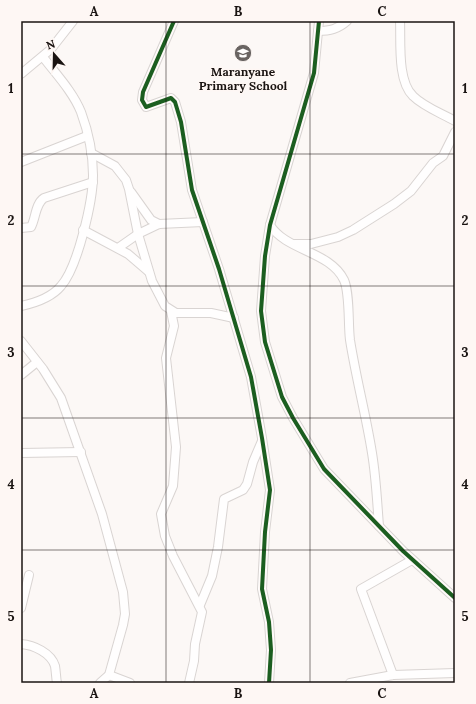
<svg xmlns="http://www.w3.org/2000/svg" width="476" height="704" viewBox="0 0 476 704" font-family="Lora,serif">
  <rect width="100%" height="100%" fill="#fcf8f6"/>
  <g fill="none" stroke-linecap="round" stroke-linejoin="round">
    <defs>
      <g id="minor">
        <polyline points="174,21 143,92 142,100 146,107 171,98 175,102 181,122 192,190 219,269 251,377 262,438 270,490 265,532 262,589 269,622 271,650 269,683"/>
        <polyline points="319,21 314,73 270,225 265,256 261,311 265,342 282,397 293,418 324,469 403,551 455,598"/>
        <path d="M400 21C401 41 397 81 413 96 424 107 441 113 455 121"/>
        <path d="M318 31C330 31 338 29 347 21"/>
        <polyline points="21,74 51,49 73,21"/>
        <polyline points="91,153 115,166 126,180 129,189 138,234 152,281 165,306 176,313 211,313 234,318"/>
        <polyline points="21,162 87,136"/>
        <polyline points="131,192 151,220 159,224"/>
        <path d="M270 225C286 251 330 251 344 280 350 293 348 325 350 340 356 378 366 415 372 453 376 477 377 501 379 526"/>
        <path d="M21 228 31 227C36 218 35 204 44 198L93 182"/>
        <polyline points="83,230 128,254 149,272"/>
        <polyline points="295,244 311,244 338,237 353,230 394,204 411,191 433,163 443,156 455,132"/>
        <polyline points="118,248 138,234 159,224 203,222"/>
        <path d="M21 306C35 303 52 297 61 286 78 267 93 200 93 175 93 155 88 131 81 112 73 92 56 74 43 57"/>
        <polyline points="171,311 174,326 166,358 176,447 173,486 161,514 165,536 173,556 202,612 195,644 194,661 189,683"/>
        <polyline points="21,341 43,369 61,398 102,514 123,592 125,614 123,625 109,675 100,683"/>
        <polyline points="21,375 37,362"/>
        <polyline points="21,453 81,452"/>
        <polyline points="200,605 212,576 218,547 224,499 243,490 247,484 253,462 262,441"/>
        <polyline points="21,608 29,575"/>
        <path d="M21 644C34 645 51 653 55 666 56 672 56 678 57 683"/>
        <polyline points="109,675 130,683"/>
        <polyline points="393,675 361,589 412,560"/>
        <polyline points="350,683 393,675 455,673"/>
      </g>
    </defs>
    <!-- minor casing -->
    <use href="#minor" stroke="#d9d4d2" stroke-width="10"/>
    <!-- minor -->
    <use href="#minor" stroke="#fffefe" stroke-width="8"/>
    <defs>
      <g id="cycleway">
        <polyline points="174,21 143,92 142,100 146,107 171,98 175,102 181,122 192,190 219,269 251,377 262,438 270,490 265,532 262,589 269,622 271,650 269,683"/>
        <polyline points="319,21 314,73 270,225 265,256 261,311 265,342 282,397 293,418 324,469 403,551 455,598"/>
      </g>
    </defs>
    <!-- cycleway casing -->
    <use href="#cycleway" stroke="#fef7f4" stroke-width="6"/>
    <!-- cycleway -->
    <use href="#cycleway" stroke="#1b5e20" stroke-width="4"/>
  </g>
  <!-- grid -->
  <path fill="none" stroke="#1a1412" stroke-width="1" stroke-opacity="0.55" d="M166 21V683M310 21V683M21 154H455M21 286H455M21 418H455M21 550H455"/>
  <!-- icons -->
  <defs>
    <symbol id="school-disc" viewBox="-11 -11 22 22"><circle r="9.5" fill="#696462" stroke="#fef7f4"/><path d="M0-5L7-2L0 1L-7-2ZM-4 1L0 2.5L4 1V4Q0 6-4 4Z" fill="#fff"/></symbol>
  </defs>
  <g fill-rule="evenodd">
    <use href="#school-disc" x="233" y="43" width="20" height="20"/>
  </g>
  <g text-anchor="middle" stroke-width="3" stroke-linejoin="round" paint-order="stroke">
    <!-- poi labels -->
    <g font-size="12" font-weight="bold" fill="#1a1412" stroke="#fef7f4">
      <text x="243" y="76">Maranyane<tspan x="243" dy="14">Primary School</tspan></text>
    </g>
  </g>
  <!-- border -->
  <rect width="476" height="704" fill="none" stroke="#fef7f4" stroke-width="44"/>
  <!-- north arrow -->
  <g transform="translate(54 54) rotate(340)" stroke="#fef7f4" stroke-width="3" paint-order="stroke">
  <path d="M0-3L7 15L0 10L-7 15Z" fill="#1a1412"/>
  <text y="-6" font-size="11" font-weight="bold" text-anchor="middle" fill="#1a1412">N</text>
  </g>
  <rect x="22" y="22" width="432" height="660" fill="none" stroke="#1a1412" stroke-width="1.5"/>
  <g font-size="13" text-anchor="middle" font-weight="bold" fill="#1a1412">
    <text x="94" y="16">A</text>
    <text x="238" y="16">B</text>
    <text x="382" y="16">C</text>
    <text x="11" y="93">1</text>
    <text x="465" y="93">1</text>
    <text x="11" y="225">2</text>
    <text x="465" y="225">2</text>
    <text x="11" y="357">3</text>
    <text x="465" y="357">3</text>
    <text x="11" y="489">4</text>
    <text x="465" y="489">4</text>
    <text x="11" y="621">5</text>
    <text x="465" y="621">5</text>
    <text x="94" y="698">A</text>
    <text x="238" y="698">B</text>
    <text x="382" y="698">C</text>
  </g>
</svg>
